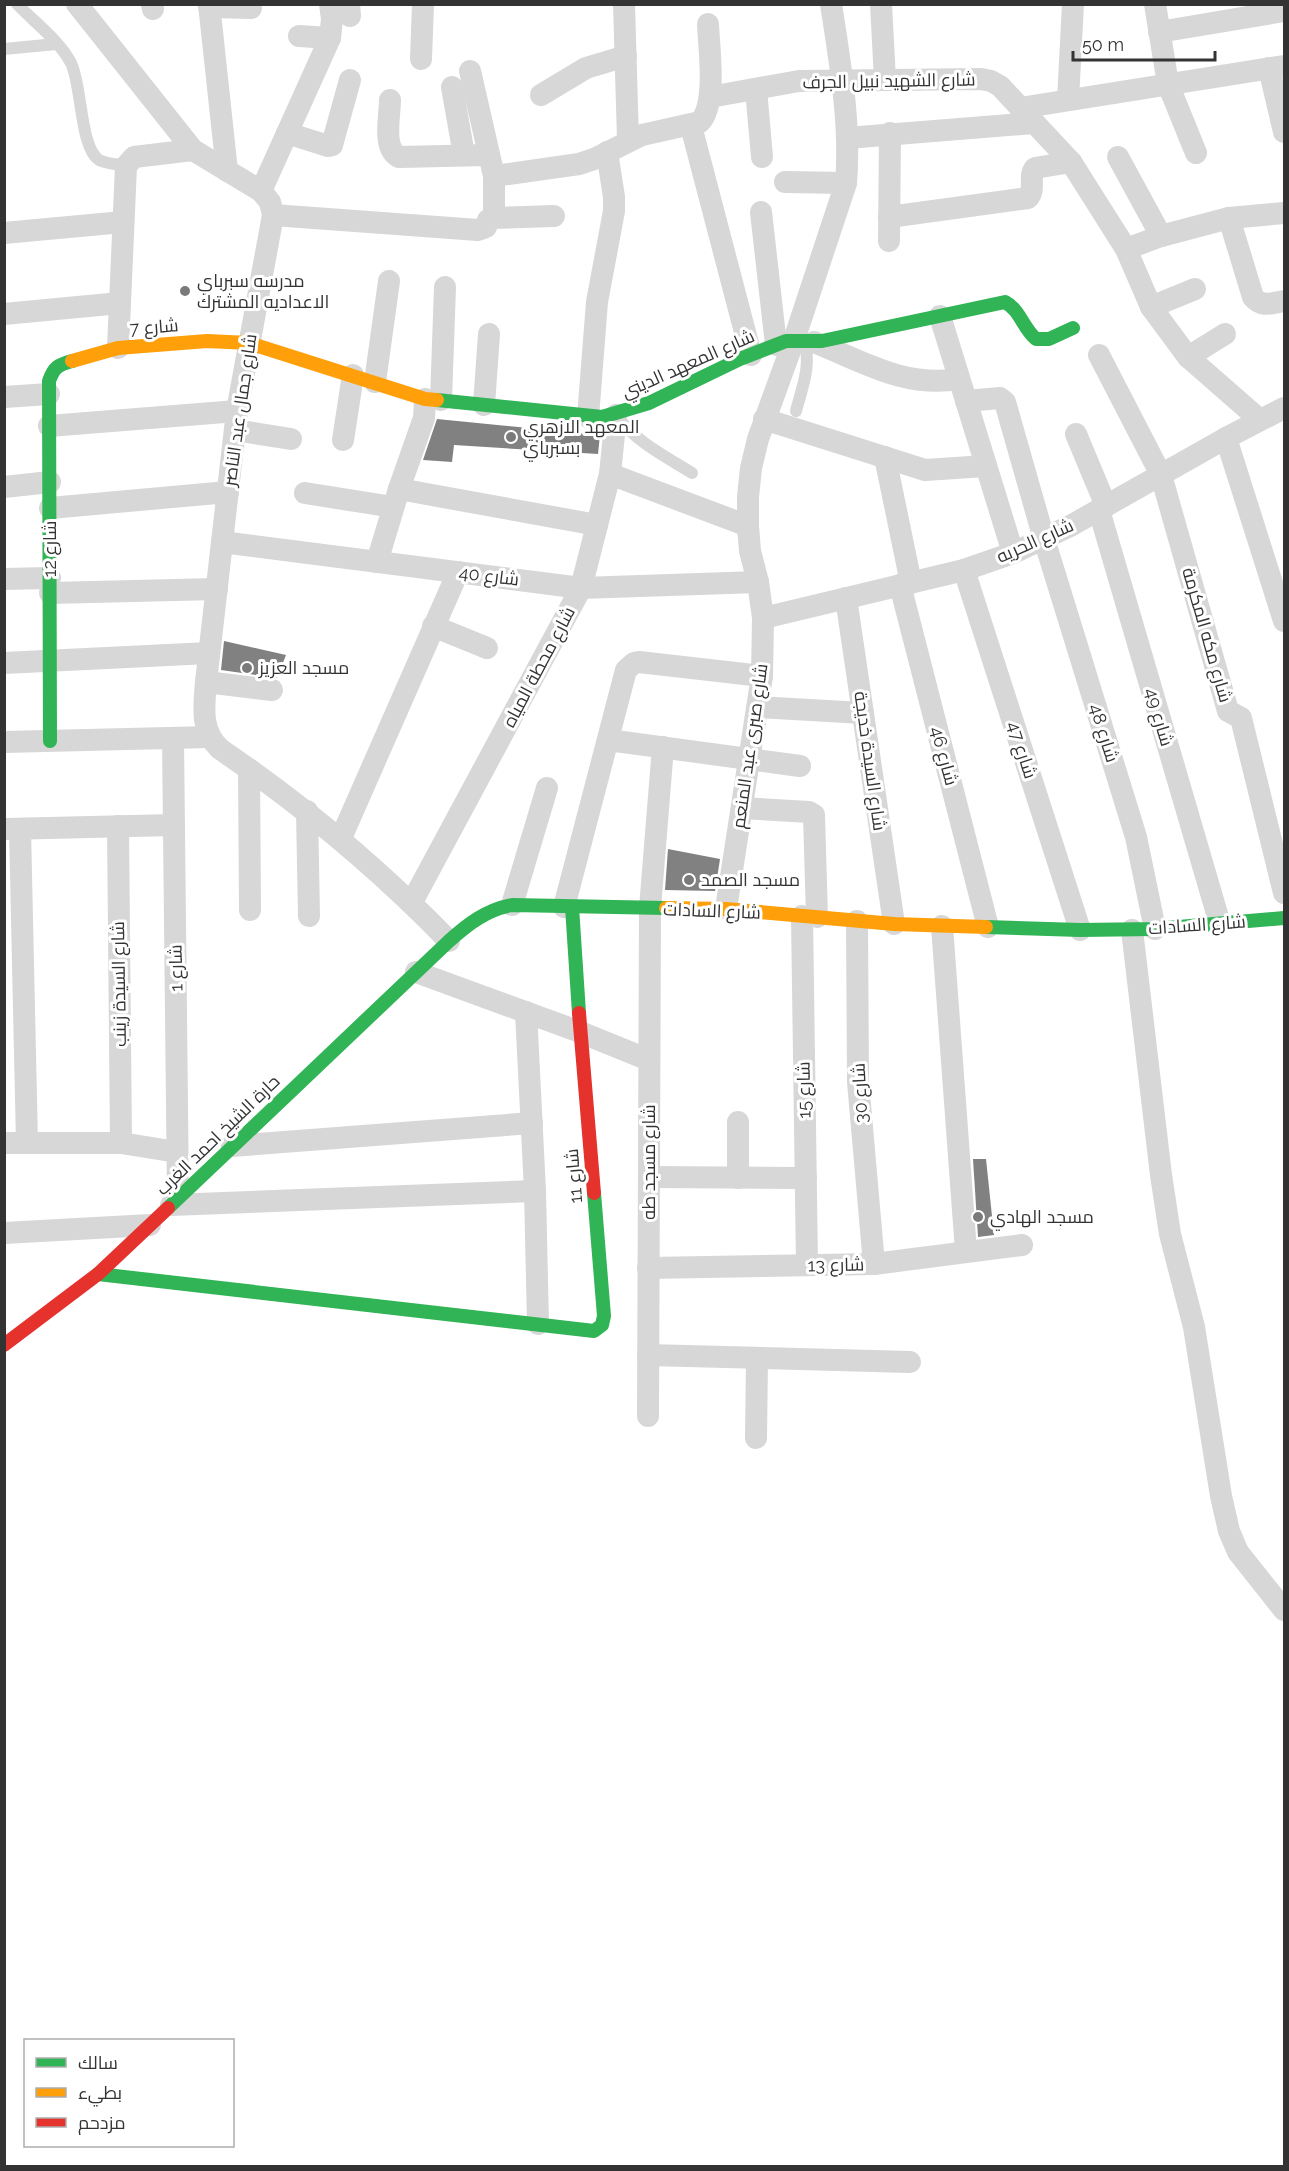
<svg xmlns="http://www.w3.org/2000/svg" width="1289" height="2171" viewBox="0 0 1289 2171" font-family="Raleway,Cairo,sans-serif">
  <rect width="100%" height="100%" fill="#fff"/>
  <!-- building -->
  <g fill="#818181">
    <polygon points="437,419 600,435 598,454 454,445 452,462 423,460"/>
    <polygon points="224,641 286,655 277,678 221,670"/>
    <polygon points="668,849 720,859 715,891 665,890"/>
    <polygon points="973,1159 986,1159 994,1235 978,1237"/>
  </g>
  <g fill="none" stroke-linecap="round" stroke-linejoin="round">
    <!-- lane -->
    <g stroke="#d7d7d7" stroke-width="12">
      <path d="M17 4C34 22 59 40 71 63 82 85 80 148 99 160 107 164 118 164 126 166"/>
      <polyline points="4,49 56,44"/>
      <path d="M796 411C802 388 812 364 804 341"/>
      <path d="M617 416C636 442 665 456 692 473"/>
    </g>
    <!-- street -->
    <g stroke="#d7d7d7" stroke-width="22">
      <path d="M77 4 193 150 261 191 270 202 273 215 237 411 206 682C204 707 200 730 220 749 304 806 378 868 449 941"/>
      <polyline points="152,4 153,9"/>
      <polyline points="209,4 227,171"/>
      <polyline points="349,4 350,16"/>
      <polyline points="624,4 628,140"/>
      <polyline points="881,4 885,80"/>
      <polyline points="1155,4 1168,84 1196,153"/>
      <polyline points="209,7 251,8"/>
      <polyline points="1159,32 1284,11"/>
      <polyline points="299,36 330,38"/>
      <polyline points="421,59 423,4"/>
      <polyline points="1269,68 1284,132"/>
      <polyline points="470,71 494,176 494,217"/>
      <polyline points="452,87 464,155"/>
      <polyline points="756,89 762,157"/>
      <polyline points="541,95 586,68 626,56"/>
      <polyline points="710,97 799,81 981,79 991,81 1000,86 1071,162 1126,249 1151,307 1188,357 1260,420"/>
      <path d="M390 100C390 117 382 148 399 157L488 155"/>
      <polyline points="1068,100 1073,4"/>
      <polyline points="1020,108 1284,66"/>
      <polyline points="691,126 751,355"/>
      <polyline points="287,133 328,146 332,145 350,80"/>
      <polyline points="847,138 1034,123"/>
      <polyline points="1118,157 1161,236"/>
      <path d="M494 176 579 164 594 159 642 135 700 122C717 104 709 49 708 24"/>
      <polyline points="785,182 846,183"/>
      <polyline points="261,191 330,38 332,19 330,4"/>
      <polyline points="761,212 776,345"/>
      <polyline points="273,215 478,230 486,227 488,220 492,218 554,216"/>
      <path d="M889 217 1028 198C1036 189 1028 177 1035 168L1071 162"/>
      <path d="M1229 218 1253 297C1262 308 1272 303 1284 301"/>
      <polyline points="4,233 123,222"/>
      <polyline points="889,241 890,133"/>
      <polyline points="1126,249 1161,236 1229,218 1284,213"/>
      <polyline points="1151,307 1195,289"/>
      <polyline points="4,314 120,303"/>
      <polyline points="940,316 1013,553"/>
      <path d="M814 342C864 362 904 388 959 379"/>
      <polyline points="118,348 126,166 134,157 193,150"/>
      <polyline points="1099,355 1161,475 1228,711 1241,718 1284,893"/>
      <polyline points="1188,357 1225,334"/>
      <polyline points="375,382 389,281"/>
      <polyline points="4,397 49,394"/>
      <polyline points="441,400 445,287"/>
      <polyline points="966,401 1000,398 1005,402 1044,539 1136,837 1155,929"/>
      <polyline points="484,405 489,334"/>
      <polyline points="588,417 597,302 614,211 614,197 607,152"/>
      <polyline points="764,419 925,470 986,466"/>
      <polyline points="49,426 237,411"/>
      <polyline points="235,430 291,439"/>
      <polyline points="1076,434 1106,506"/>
      <polyline points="1226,438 1284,621"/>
      <polyline points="343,440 353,375"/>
      <polyline points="885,457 911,583"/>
      <polyline points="610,474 748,526"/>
      <polyline points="4,487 50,482"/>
      <polyline points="399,489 597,525"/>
      <polyline points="305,493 393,507"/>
      <polyline points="50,508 228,492"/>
      <polyline points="1099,510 1220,924"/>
      <polyline points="222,542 581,588 758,582"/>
      <polyline points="377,562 399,489 424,418 425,399"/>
      <polyline points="964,570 1080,930"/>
      <polyline points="4,579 50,578"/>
      <polyline points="900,585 988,927"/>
      <polyline points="50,593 217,589"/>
      <polyline points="846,598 894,924"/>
      <polyline points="763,618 964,570 1013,553 1072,525 1226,438 1284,408"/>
      <polyline points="433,626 487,648"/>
      <polyline points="4,663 209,653"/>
      <polyline points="206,682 272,690"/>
      <polyline points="758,707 863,713"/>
      <polyline points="173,738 178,1198"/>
      <polyline points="608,740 800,766"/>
      <polyline points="4,742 210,737"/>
      <polyline points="249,769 250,910"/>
      <polyline points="742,808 809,812 814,815 817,917"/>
      <polyline points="307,811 309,916"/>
      <polyline points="118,826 121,1143"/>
      <polyline points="6,829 174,825"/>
      <polyline points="20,829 27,1143"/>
      <polyline points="341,838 458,572"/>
      <polyline points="412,902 581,588 610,474 616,415"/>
      <polyline points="512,905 547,788"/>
      <polyline points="564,907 626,670 634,663 639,662 762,676"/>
      <path d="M726 909 762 676 763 618 758 582 750 551 748 526V497L751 468 758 439 794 340 846 183C851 124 840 63 831 4"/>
      <polyline points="802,916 807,1265"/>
      <polyline points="857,921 858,1082 874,1264"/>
      <polyline points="942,926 966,1251"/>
      <polyline points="1132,930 1161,1175 1170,1234 1194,1327 1221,1496 1229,1531 1238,1552 1284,1610"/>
      <polyline points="416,972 580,1032 649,1060"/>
      <polyline points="526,1012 535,1191 538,1324"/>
      <polyline points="738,1122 738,1178"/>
      <polyline points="4,1143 121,1143 177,1152"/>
      <polyline points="232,1146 532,1123"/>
      <polyline points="649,1177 806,1178"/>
      <polyline points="171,1205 535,1191"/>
      <polyline points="4,1233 150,1225"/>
      <polyline points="648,1268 874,1264 1022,1245"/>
      <polyline points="648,1355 910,1362"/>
      <polyline points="648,1416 650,908 663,747"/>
      <polyline points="756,1438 757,1358"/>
    </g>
    <!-- fast -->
    <g stroke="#30b455" stroke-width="14">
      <path d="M437 400 602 417 649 403 740 359 786 341H822L1005 302C1020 310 1023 328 1036 339H1049L1073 328"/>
      <path d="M50 741 49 381C54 367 58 365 72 361"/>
      <polyline points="572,907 579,1013"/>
      <polyline points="986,927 1080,930 1155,929 1284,918"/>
      <path d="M168 1208 449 941C468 924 486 910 512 905L666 908"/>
      <polyline points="98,1274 594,1331 602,1325 604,1316 594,1193"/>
    </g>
    <!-- slow -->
    <g stroke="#ff9f0a" stroke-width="14">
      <polyline points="72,361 118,348 207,341 249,343 425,399 437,400"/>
      <polyline points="666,908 726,909 894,924 986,927"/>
    </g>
    <!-- jam -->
    <g stroke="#e5322d" stroke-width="14">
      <polyline points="579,1013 594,1193"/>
      <polyline points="4,1345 98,1274 168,1208"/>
    </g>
  </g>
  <!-- markers -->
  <g fill="#7a7a7a" stroke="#fff" stroke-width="2">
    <circle cx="185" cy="291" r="6"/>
    <circle cx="511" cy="437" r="6"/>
    <circle cx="247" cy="668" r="6"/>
    <circle cx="689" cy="880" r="6"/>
    <circle cx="978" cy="1217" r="6"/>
  </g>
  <g text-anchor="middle" stroke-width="6" stroke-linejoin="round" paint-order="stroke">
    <!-- street labels -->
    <g font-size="18" fill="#333" stroke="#fff">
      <text transform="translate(889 81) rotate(-1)" y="6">شارع الشهيد نبيل الجرف</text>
      <text transform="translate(154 327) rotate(-4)" y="6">شارع 7</text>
      <text transform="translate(688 364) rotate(-24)" y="6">شارع المعهد الديني</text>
      <text transform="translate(240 410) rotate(-82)" y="6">شارع جمال عبد الناصر</text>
      <text transform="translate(1035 541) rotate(-24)" y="6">شارع الحريه</text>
      <text transform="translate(50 549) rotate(-90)" y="6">شارع 12</text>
      <text transform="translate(489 576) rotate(7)" y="6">شارع 40</text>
      <text transform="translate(1207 635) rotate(74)" y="6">شارع مكه المكرمة</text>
      <text transform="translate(539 667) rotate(-62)" y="6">شارع محطة المياه</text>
      <text transform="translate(1159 717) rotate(74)" y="6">شارع 49</text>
      <text transform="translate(1104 733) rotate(73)" y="6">شارع 48</text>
      <text transform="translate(750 746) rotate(-82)" y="6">شارع صبرى عبد المنعم</text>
      <text transform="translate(1022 750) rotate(72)" y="6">شارع 47</text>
      <text transform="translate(944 756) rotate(75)" y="6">شارع 46</text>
      <text transform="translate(870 761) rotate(82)" y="6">شارع السيدة خديجة</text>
      <text transform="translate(712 911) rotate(2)" y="6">شارع السادات</text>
      <text transform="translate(1197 925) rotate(-4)" y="6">شارع السادات</text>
      <text transform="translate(176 968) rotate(-91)" y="6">شارع 1</text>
      <text transform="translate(119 984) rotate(-91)" y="6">شارع السيدة زينب</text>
      <text transform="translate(804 1090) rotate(-91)" y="6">شارع 15</text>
      <text transform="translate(860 1093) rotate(-93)" y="6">شارع 30</text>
      <text transform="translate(218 1135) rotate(-44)" y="6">حارة الشيخ احمد الغرب</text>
      <text transform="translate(649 1162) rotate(-90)" y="6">شارع مسجد طه</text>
      <text transform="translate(574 1176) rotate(-95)" y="6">شارع 11</text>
      <text transform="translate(836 1265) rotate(-1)" y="6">شارع 13</text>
    </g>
    <!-- poi labels -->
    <g font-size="18" fill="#333" stroke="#fff" text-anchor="start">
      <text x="197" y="287">مدرسه سبرباي<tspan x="197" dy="21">الاعداديه المشترك</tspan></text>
      <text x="523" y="433">المعهد الازهري<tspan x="523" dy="21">بسبرباي</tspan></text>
      <text x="259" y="674">مسجد العزيز</text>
      <text x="701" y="886">مسجد الصمد</text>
      <text x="990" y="1223">مسجد الهادي</text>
    </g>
  </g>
  <!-- border -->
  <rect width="1289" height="2171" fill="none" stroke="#333333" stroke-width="12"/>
  <!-- legend -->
  <rect x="24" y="2039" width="210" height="108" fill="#ffffff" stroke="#adadad" stroke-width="1.5"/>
  <rect x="36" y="2058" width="30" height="9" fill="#30b455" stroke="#adadad" stroke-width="1.5"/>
  <text x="78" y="2069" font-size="18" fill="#333333">سالك</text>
  <rect x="36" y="2088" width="30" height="9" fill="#ff9f0a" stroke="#adadad" stroke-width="1.5"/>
  <text x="78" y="2099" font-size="18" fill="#333333">بطيء</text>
  <rect x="36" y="2118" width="30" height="9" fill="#e5322d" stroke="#adadad" stroke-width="1.5"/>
  <text x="78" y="2129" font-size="18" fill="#333333">مزدحم</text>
  <!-- scale -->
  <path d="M1073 51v9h142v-9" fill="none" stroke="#333333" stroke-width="3"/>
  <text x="1082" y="51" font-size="18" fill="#333333" stroke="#ffffff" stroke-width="4.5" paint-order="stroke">50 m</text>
</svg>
